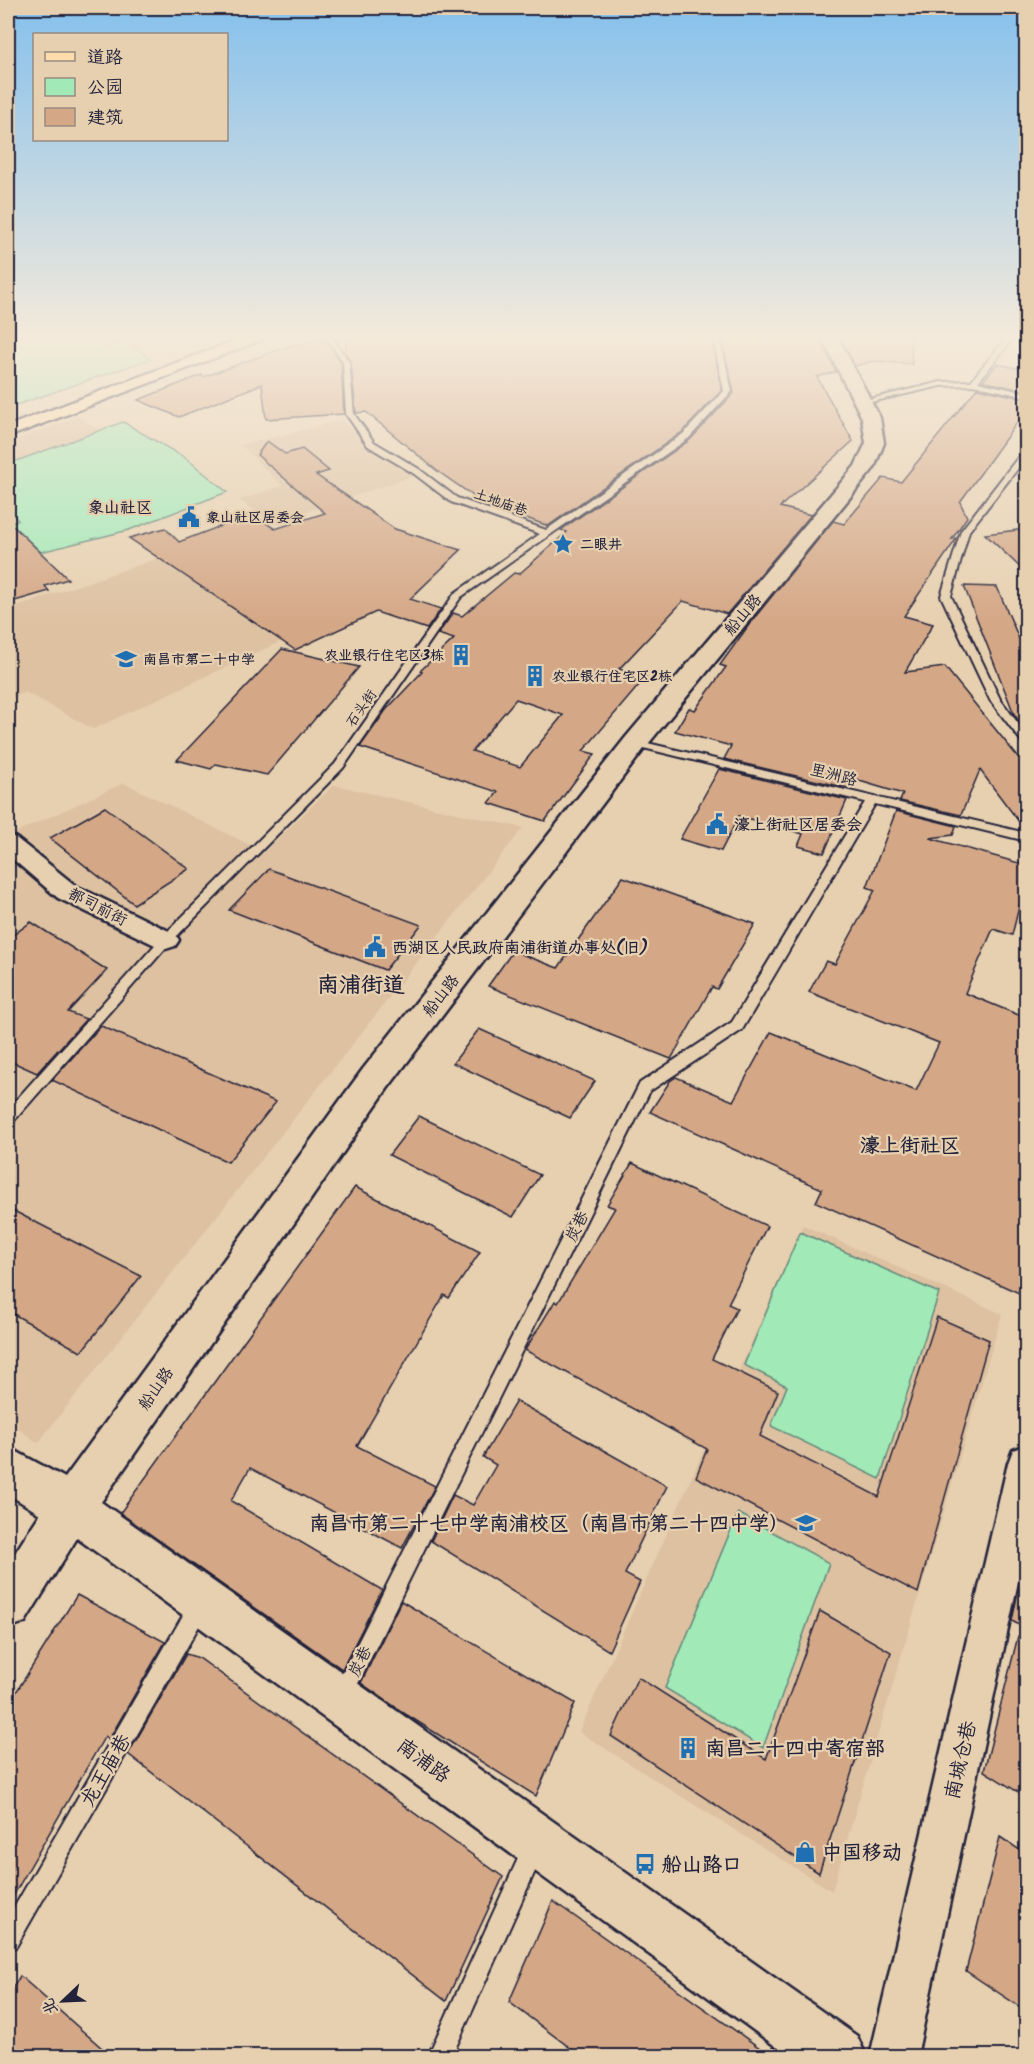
<svg xmlns="http://www.w3.org/2000/svg" width="1034" height="2064" viewBox="0 0 1034 2064" font-family="Kalam,'LXGW WenKai TC',sans-serif">
  <rect width="100%" height="100%" fill="#e7d0b0"/>
  <filter id="ink" filterUnits="userSpaceOnUse"><feTurbulence type="fractalNoise" baseFrequency=".0167" numOctaves="2"/><feDisplacementMap in="SourceGraphic" scale="12" xChannelSelector="R" yChannelSelector="G"/><feConvolveMatrix kernelMatrix="1 2 1 2 8 2 1 2 1" color-interpolation-filters="sRGB"/></filter>
  <g filter="url(#ink)">
    <!-- built -->
    <g fill="#ddc1a1">
      <polygon points="77,417 187,482 92,513 8,455 8,443"/>
      <polygon points="341,421 387,460 414,476 272,523 239,500 282,486 241,445"/>
      <polygon points="195,546 316,625 93,729 25,692 8,700 8,609"/>
      <polygon points="124,783 264,852 334,785 523,828 38,1443 8,1421 8,836"/>
      <polygon points="803,1225 1002,1314 832,1891 579,1732"/>
    </g>
    <!-- green -->
    <g fill="#a1e9b7" stroke="#628679" stroke-width="1.5">
      <polygon points="8,336 94,336 103,347 129,342 150,359 8,408"/>
      <polygon points="123,422 187,459 227,492 129,530 41,552 10,523 18,520 8,510 8,464"/>
      <polygon points="800,1232 939,1293 880,1479 771,1426 787,1386 744,1365"/>
      <polygon points="738,1513 829,1563 763,1748 665,1688"/>
    </g>
    <!-- building -->
    <g fill="#d4a786" stroke="#22223b" stroke-width="1.5" fill-rule="evenodd">
      <polygon points="348,336 711,336 722,390 682,432 548,526 482,502 436,470 366,412 356,413 351,362 345,352"/>
      <path d="M721 336H819L836 372 817 377 853 441 780 507 811 515 727 614 683 601 619 669 646 677 583 751 595 754 545 821 489 803 498 792 360 747 386 710 422 672 420 671 454 639 438 634 453 613 462 616 514 573 519 574 567 532 561 530 690 440 734 393ZM516 699 563 715 520 767 472 751Z"/>
      <polygon points="840,336 910,336 912,364 874,361 855,366"/>
      <polygon points="319,340 330,346 341,363 344,414 266,419 262,384 179,417 138,400 202,375 203,377 286,347"/>
      <polygon points="997,364 1026,370 1026,391 983,381"/>
      <polygon points="977,388 1026,399 1026,410 960,502 967,517 952,539 956,538 955,541 904,616 933,624 905,672 945,667 1026,767 1026,831 980,770 961,815 900,801 903,794 856,780 852,789 724,759 731,746 675,731 689,708 695,710 726,667 720,665 751,622 833,521 844,524 883,478 901,482"/>
      <polygon points="267,441 285,454 302,449 329,471 316,475 395,529 461,550 410,599 441,609 427,629 376,612 295,650 129,538 165,528 179,542 252,514 275,529 325,513 257,455"/>
      <polygon points="8,521 68,579 45,586 49,591 8,603"/>
      <polygon points="1026,529 1026,573 985,534"/>
      <polygon points="964,586 997,587 1026,655 1026,731 1014,714"/>
      <polygon points="282,649 359,667 267,775 216,764 211,769 177,760"/>
      <polygon points="719,769 847,800 824,853 798,846 803,834 739,816 721,851 680,839"/>
      <polygon points="105,807 189,869 134,904 50,838"/>
      <polygon points="896,811 956,826 953,835 930,838 1026,865 1026,879 1012,935 993,929 965,993 1026,1018 1026,1268 1019,1293 816,1202 822,1189 650,1112 670,1081 676,1077 733,1101 771,1032 916,1091 939,1043 809,992 826,961 835,964 875,890 867,887"/>
      <polygon points="269,869 421,925 385,970 229,910"/>
      <polygon points="623,877 755,924 717,989 712,987 671,1059 488,986 513,951 558,968"/>
      <polygon points="31,922 107,970 68,1012 86,1019 37,1073 8,1060 8,939"/>
      <polygon points="101,1026 276,1102 228,1162 52,1080"/>
      <polygon points="479,1029 595,1081 570,1118 453,1063"/>
      <polygon points="419,1116 540,1175 513,1217 389,1155"/>
      <polygon points="632,1163 767,1226 728,1304 737,1308 712,1359 778,1391 760,1436 879,1497 937,1317 989,1340 918,1593 696,1477 707,1449 525,1350 555,1301 558,1303 615,1208 607,1205"/>
      <polygon points="355,1187 480,1252 449,1298 444,1295 357,1446 435,1486 402,1548 250,1468 231,1501 382,1590 342,1669 120,1513"/>
      <polygon points="8,1208 141,1276 81,1352 8,1311"/>
      <polygon points="516,1401 667,1486 625,1574 640,1582 609,1651 431,1541 453,1495 473,1505 496,1465 483,1457"/>
      <polygon points="1026,1552 1026,1629 1012,1621"/>
      <polygon points="77,1595 165,1642 109,1739 105,1736 8,1905 8,1705"/>
      <polygon points="401,1601 575,1703 536,1796 407,1715 361,1683"/>
      <polygon points="820,1611 891,1652 819,1873 611,1736 638,1677 766,1759"/>
      <polygon points="1018,1636 1026,1637 1026,1797 984,1771"/>
      <polygon points="186,1654 199,1658 503,1877 446,2001 128,1754"/>
      <polygon points="1000,1837 1026,1854 1026,2011 966,1971"/>
      <polygon points="553,1901 771,2056 581,2056 509,2002"/>
      <polygon points="20,1976 111,2056 8,2056 8,1996"/>
    </g>
    <g fill="none" stroke-linecap="round" stroke-linejoin="round">
      <defs>
        <g id="service">
          <polygon points="320,336 329,336 334,340 349,362 354,414 374,442 419,469 457,498 546,530 683,434 724,391 713,336 719,336 732,391 689,438 461,597 343,768 170,943 13,1122 8,1124 8,1109 162,937 335,764 455,593 540,534 451,502 413,473 368,446 346,414 343,362 330,342"/>
          <polygon points="1008,336 1015,336 978,382 1026,393 1026,397 973,385 941,386 862,404 858,402 941,382 971,381"/>
          <polygon points="1023,451 1026,451 1026,458 969,531 951,596 1000,699 1026,734 1026,743 1022,742 990,700 941,596 961,531"/>
          <polygon points="635,740 1026,833 1026,841 875,804 742,1030 650,1091 349,1702 342,1705 335,1702 332,1695 335,1688 640,1083 732,1022 865,802 631,745 631,741"/>
          <polygon points="200,1595 207,1598 210,1605 207,1612 16,1947 8,1950 8,1918 193,1598"/>
          <polygon points="534,1838 542,1841 545,1849 452,2056 428,2056 526,1841"/>
        </g>
        <g id="minor">
          <polygon points="8,835 16,838 76,886 175,934 179,940 175,946 166,949 157,946 58,898 8,855"/>
          <polygon points="1026,1445 1026,1544 917,2056 870,2056 1008,1463 1013,1450"/>
        </g>
        <polygon id="tertiary" points="821,336 837,336 880,418 884,443 874,468 644,749 387,1089 101,1502 857,2036 866,2056 789,2056 77,1538 25,1622 8,1628 8,1564 40,1514 8,1494 8,1447 65,1478 363,1069 626,737 855,466 866,443 862,418"/>
        <polygon id="primary" points="248,336 272,336 8,437 8,426"/>
      </defs>
      <!-- service casing -->
      <use href="#service" stroke="#22223b" stroke-width="4"/>
      <!-- minor casing -->
      <use href="#minor" stroke="#22223b" stroke-width="5"/>
      <!-- tertiary casing -->
      <use href="#tertiary" stroke="#22223b" stroke-width="5"/>
      <!-- primary casing -->
      <use href="#primary" stroke="#22223b" stroke-width="5"/>
      <!-- service -->
      <use href="#service" fill="#e7d0b0" fill-rule="evenodd"/>
      <!-- minor -->
      <use href="#minor" fill="#e7d0b0" fill-rule="evenodd"/>
      <!-- tertiary -->
      <use href="#tertiary" fill="#e7d0b0" fill-rule="evenodd"/>
      <!-- primary -->
      <use href="#primary" fill="#fddcac" fill-rule="evenodd"/>
    </g>
  </g>
  <!-- sky -->
  <linearGradient id="sky" x2="0" y2="1"><stop stop-color="#85c0ec"/><stop offset="0.54" stop-color="#f4eadb"/><stop offset="1" stop-color="#f4eadb" stop-opacity="0"/></linearGradient>
  <rect width="1034" height="625" fill="url(#sky)"/>
  <!-- icons -->
  <defs>
    <symbol id="civic-bare" viewBox="-9 -9 18 18"><path d="M-.6-6.5H3V-4.5H.6V-3L4-1V1h2V6H-6V1h2V-1L-.6-3ZM-1.2 2.5V6h2.4V2.5Z" fill="#1f6fb2" stroke="#e7d0b0" stroke-width="2.5" paint-order="stroke"/></symbol>
    <symbol id="sight-bare" viewBox="-9 -9 18 18"><path d="M0-6L1.8-2.2L6-1.7L2.9 1.2L3.7 5.4L0 3.3L-3.7 5.4L-2.9 1.2L-6-1.7L-1.8-2.2Z" fill="#1f6fb2" stroke="#e7d0b0" stroke-width="2.5" paint-order="stroke"/></symbol>
    <symbol id="building-bare" viewBox="-9 -9 18 18"><path d="M-4-6H4V6H1V3H-1V6H-4ZM-2.5-4.3h1.7v1.8h-1.7ZM.8-4.3h1.7v1.8H.8ZM-2.5-1h1.7V.8h-1.7ZM.8-1h1.7V.8H.8Z" fill="#1f6fb2" stroke="#e7d0b0" stroke-width="2.5" paint-order="stroke"/></symbol>
    <symbol id="school-bare" viewBox="-9 -9 18 18"><path d="M0-5L7-2L0 1L-7-2ZM-4 1L0 2.5L4 1V4Q0 6-4 4Z" fill="#1f6fb2" stroke="#e7d0b0" stroke-width="2.5" paint-order="stroke"/></symbol>
    <symbol id="shop-bare" viewBox="-9 -9 18 18"><path d="M-5-2.5h2.3a2.7 3.5 0 0 1 5.4 0H5L5.5 6h-11ZM-1.5-2.5h3a1.5 2.3 0 0 0-3 0Z" fill="#1f6fb2" stroke="#e7d0b0" stroke-width="2.5" paint-order="stroke"/></symbol>
    <symbol id="bus-bare" viewBox="-9 -9 18 18"><path d="M-5-6H5V4H4V6H2V4H-2V6H-4V4H-5ZM-3.5-4V0h7V-4ZM-3.5 1.2v1.5H-2V1.2ZM2 1.2v1.5H3.5V1.2Z" fill="#1f6fb2" stroke="#e7d0b0" stroke-width="2.5" paint-order="stroke"/></symbol>
  </defs>
  <g fill-rule="evenodd">
    <use href="#civic-bare" x="174" y="502" width="30" height="30"/>
    <use href="#sight-bare" x="548" y="529" width="30" height="30"/>
    <use href="#building-bare" x="446" y="640" width="30" height="30"/>
    <use href="#school-bare" x="111" y="644" width="30" height="30"/>
    <use href="#building-bare" x="520" y="661" width="30" height="30"/>
    <use href="#civic-bare" x="702" y="809" width="30" height="30"/>
    <use href="#civic-bare" x="360" y="932" width="30" height="30"/>
    <use href="#school-bare" x="791" y="1508" width="30" height="30"/>
    <use href="#building-bare" x="673" y="1733" width="30" height="30"/>
    <use href="#shop-bare" x="790" y="1837" width="30" height="30"/>
    <use href="#bus-bare" x="630" y="1849" width="30" height="30"/>
  </g>
  <g text-anchor="middle" stroke-width="4.5" stroke-linejoin="round" paint-order="stroke">
    <!-- far-street labels -->
    <g font-size="14" fill="#22223b" stroke="#e7d0b0">
      <text transform="translate(501 502) rotate(19)" y="5">土地庙巷</text>
      <text transform="translate(361 708) rotate(-55)" y="5">石头街</text>
    </g>
    <!-- far-poi labels -->
    <g font-size="14" font-weight="bold" fill="#22223b" stroke="#e7d0b0" text-anchor="start">
      <text x="206" y="522">象山社区居委会</text>
      <text x="580" y="549">二眼井</text>
      <text x="444" y="660" text-anchor="end">农业银行住宅区3栋</text>
      <text x="143" y="664">南昌市第二十中学</text>
      <text x="552" y="681">农业银行住宅区2栋</text>
    </g>
    <!-- far-quarter labels -->
    <g font-size="16" font-weight="bold" fill="#22223b" stroke="#e7d0b0">
      <text x="120" y="513">象山社区</text>
    </g>
    <!-- street labels -->
    <g font-size="16" fill="#22223b" stroke="#e7d0b0">
      <text transform="translate(742 614) rotate(-50)" y="6">船山路</text>
      <text transform="translate(834 774) rotate(14)" y="6">里洲路</text>
      <text transform="translate(98 906) rotate(27)" y="6">都司前街</text>
      <text transform="translate(440 995) rotate(-52)" y="6">船山路</text>
      <text transform="translate(576 1226) rotate(-64)" y="6">炭巷</text>
      <text transform="translate(155 1388) rotate(-55)" y="6">船山路</text>
      <text transform="translate(359 1661) rotate(-64)" y="6">炭巷</text>
    </g>
    <!-- poi labels -->
    <g font-size="16" font-weight="bold" fill="#22223b" stroke="#e7d0b0" text-anchor="start">
      <text x="734" y="830">濠上街社区居委会</text>
      <text x="392" y="953">西湖区人民政府南浦街道办事处(旧)</text>
    </g>
    <!-- quarter labels -->
    <g font-size="20" font-weight="bold" fill="#22223b" stroke="#e7d0b0">
      <text x="910" y="1152">濠上街社区</text>
    </g>
    <!-- near-poi labels -->
    <g font-size="20" font-weight="bold" fill="#22223b" stroke="#e7d0b0" text-anchor="start">
      <text x="789" y="1530" text-anchor="end">南昌市第二十七中学南浦校区（南昌市第二十四中学）</text>
      <text x="705" y="1755">南昌二十四中寄宿部</text>
      <text x="822" y="1859">中国移动</text>
      <text x="662" y="1871">船山路口</text>
    </g>
    <!-- near-street labels -->
    <g font-size="20" fill="#22223b" stroke="#e7d0b0">
      <text transform="translate(424 1760) rotate(36)" y="7">南浦路</text>
      <text transform="translate(960 1760) rotate(-77)" y="7">南城仓巷</text>
      <text transform="translate(105 1770) rotate(-60)" y="7">龙王庙巷</text>
    </g>
    <!-- district labels -->
    <g font-size="22" font-weight="bold" fill="#22223b" stroke="#e7d0b0">
      <text x="361" y="992">南浦街道</text>
    </g>
  </g>
  <!-- margin -->
  <rect width="1034" height="2064" fill="none" stroke="#e7d0b0" stroke-width="30"/>
  <rect x="15" y="15" width="1004" height="2034" fill="none" stroke="#22223b" stroke-width="2" filter="url(#ink)"/>
  <!-- legend -->
  <rect x="33" y="33" width="195" height="108" fill="#e7d0b0" stroke="#988a81" stroke-width="1.5"/>
  <rect x="45" y="52" width="30" height="9" fill="#fddcac" stroke="#988a81" stroke-width="1.5"/>
  <text x="87" y="63" font-size="18" fill="#22223b">道路</text>
  <rect x="45" y="78" width="30" height="18" fill="#a1e9b7" stroke="#988a81" stroke-width="1.5"/>
  <text x="87" y="93" font-size="18" fill="#22223b">公园</text>
  <rect x="45" y="108" width="30" height="18" fill="#d4a786" stroke="#988a81" stroke-width="1.5"/>
  <text x="87" y="123" font-size="18" fill="#22223b">建筑</text>
  <!-- north arrow -->
  <g transform="translate(63 2001) rotate(247)" stroke="#e7d0b0" stroke-width="4.5" paint-order="stroke">
  <path d="M0-4.5L10 22L0 15L-10 22Z" fill="#22223b"/>
  <text y="-9" font-size="16" font-weight="bold" text-anchor="middle" fill="#22223b">北</text>
  </g>
</svg>
